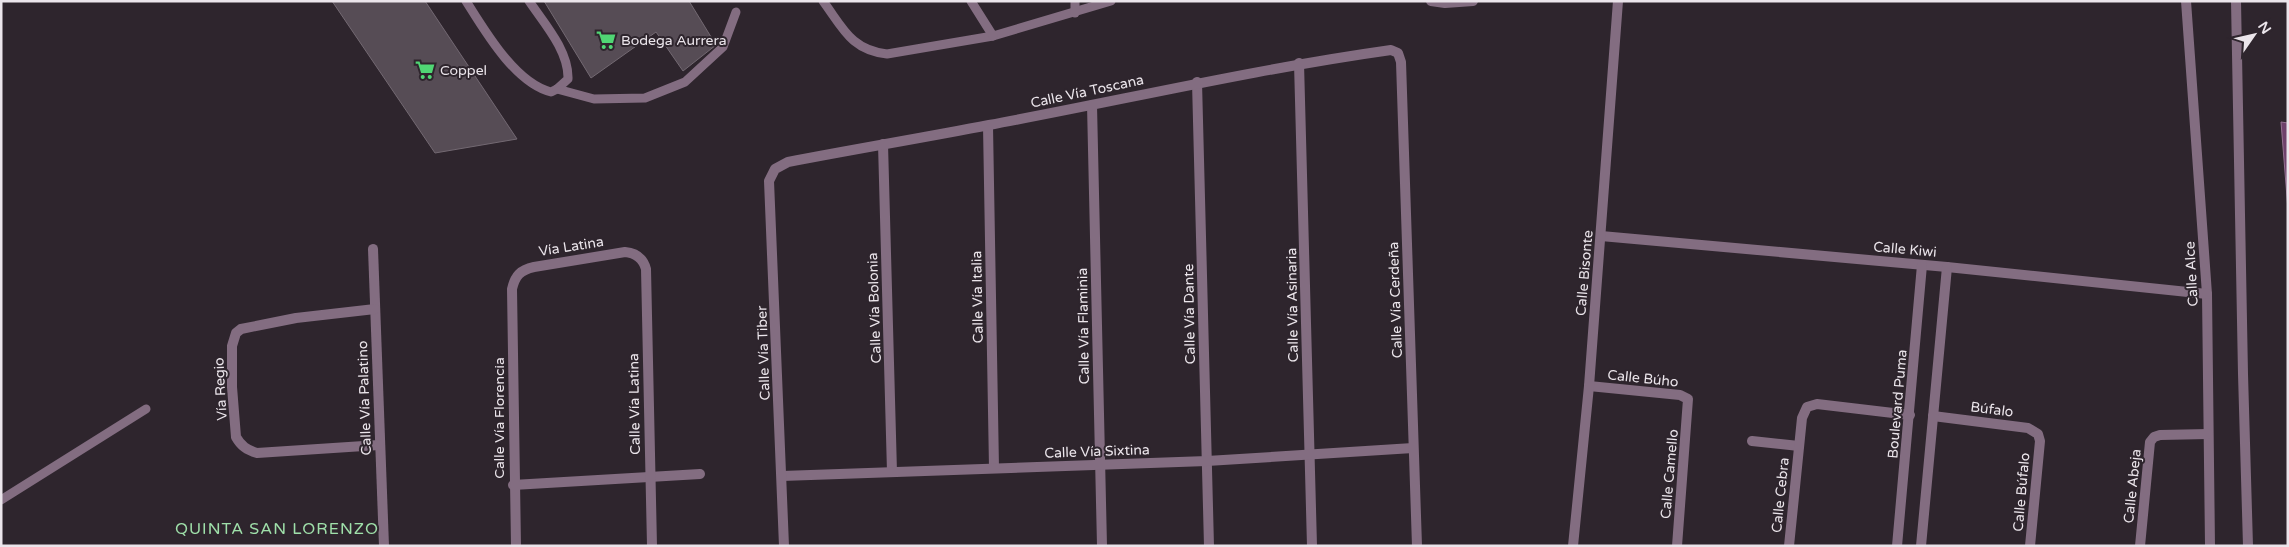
<svg xmlns="http://www.w3.org/2000/svg" width="2289" height="547" viewBox="0 0 2289 547" font-family="'Varela Round',sans-serif">
  <rect width="100%" height="100%" fill="#2e252d"/>
  <!-- water -->
  <polygon fill="#6e416b" stroke="#947291" points="2281,122 2288,123 2288,210"/>
  <!-- building -->
  <g fill="#564c55" stroke="#736972">
    <polygon points="332,1 425,1 517,139 435,153"/>
    <polygon points="544,1 689,1 716,45 683,71 656,32 591,78"/>
  </g>
  <g fill="none" stroke-linecap="round" stroke-linejoin="round">
    <!-- lane -->
    <g stroke="#836d81" stroke-width="9">
      <path d="M466 1C485 31 515 83 551 92L557 89 568 79C569 51 544 23 529 1"/>
      <path d="M823 1C843 28 851 50 887 54L993 36 1111 1"/>
      <polyline points="971,1 993,36"/>
      <polyline points="1075,1 1075,13"/>
      <polyline points="557,89 594,99 645,98 685,82 723,47 736,12"/>
      <polyline points="1,500 146,409"/>
    </g>
    <!-- street -->
    <g stroke="#836d81" stroke-width="10">
      <polyline points="1431,1 1445,3 1473,1"/>
      <polyline points="2186,1 2207,294 2210,546"/>
      <polyline points="2236,1 2243,374 2248,546"/>
      <polyline points="1299,63 1312,546"/>
      <polyline points="1197,82 1209,546"/>
      <polyline points="1092,105 1102,546"/>
      <polyline points="988,126 994,468"/>
      <polyline points="883,144 892,472"/>
      <polyline points="1601,236 1947,267 2207,294"/>
      <polyline points="373,249 384,546"/>
      <path d="M375 309 296 318 241 329 236 333 232 346V387L236 437C241 446 247 450 257 453L379 445"/>
      <polyline points="1589,386 1680,395 1688,399 1677,546"/>
      <polyline points="1933,416 2028,428 2038,434 2040,441 2030,546"/>
      <polyline points="1752,441 1799,446"/>
      <polyline points="782,476 1207,461 1413,448"/>
      <polyline points="513,485 700,474"/>
      <path d="M516 546 512 289C515 276 520 270 534 267L625 252C636 253 643 258 646 269L652 546"/>
      <path d="M784 546 769 181 775 169 788 162C855 149 922 138 989 125 1123 100 1256 69 1391 50L1398 53 1401 62 1417 546"/>
      <polyline points="1573,546 1589,386 1618,1"/>
      <polyline points="1789,546 1802,418 1807,407 1817,404 1910,415"/>
      <polyline points="1897,546 1922,265"/>
      <polyline points="1921,546 1947,267"/>
      <polyline points="2140,546 2150,442 2154,437 2160,435 2208,434"/>
    </g>
  </g>
  <!-- icons -->
  <defs>
    <symbol id="supermarket-bare" viewBox="-9 -9 18 18"><path d="M-6-5.5h2.5l.6 2H6L4.5 2H-2.5L-4.4-4H-6ZM-1.5 3.2a1.3 1.3 0 1 0 .1 0ZM3 3.2a1.3 1.3 0 1 0 .1 0Z" fill="#50d674" stroke="#2e252d" stroke-width="2.5" paint-order="stroke"/></symbol>
  </defs>
  <g fill-rule="evenodd">
    <use href="#supermarket-bare" x="592" y="26" width="28" height="28"/>
    <use href="#supermarket-bare" x="411" y="56" width="28" height="28"/>
  </g>
  <g text-anchor="middle" stroke-width="4" stroke-linejoin="round" paint-order="stroke">
    <!-- poi labels -->
    <g font-size="14" fill="#ebe5eb" stroke="#2e252d" text-anchor="start">
      <text x="621" y="45">Bodega Aurrera</text>
      <text x="440" y="75">Coppel</text>
    </g>
    <!-- street labels -->
    <g font-size="14" fill="#ebe5eb" stroke="#2e252d">
      <text transform="translate(1087 91) rotate(-12)" y="5">Calle Vía Toscana</text>
      <text transform="translate(571 246) rotate(-9)" y="5">Vía Latina</text>
      <text transform="translate(1905 249) rotate(5)" y="5">Calle Kiwi</text>
      <text transform="translate(1584 273) rotate(-85)" y="5">Calle Bisonte</text>
      <text transform="translate(2191 274) rotate(-93)" y="5">Calle Alce</text>
      <text transform="translate(977 297) rotate(-91)" y="5">Calle Vía Italia</text>
      <text transform="translate(1395 300) rotate(-92)" y="5">Calle Vía Cerdeña</text>
      <text transform="translate(1292 305) rotate(-91)" y="5">Calle Vía Asinaria</text>
      <text transform="translate(874 308) rotate(-92)" y="5">Calle Vía Bolonia</text>
      <text transform="translate(1189 314) rotate(-91)" y="5">Calle Vía Dante</text>
      <text transform="translate(1083 326) rotate(-91)" y="5">Calle Vía Flaminia</text>
      <text transform="translate(763 353) rotate(-92)" y="5">Calle Vía Tiber</text>
      <text transform="translate(1643 378) rotate(6)" y="5">Calle Búho</text>
      <text transform="translate(220 389) rotate(-93)" y="5">Vía Regio</text>
      <text transform="translate(364 398) rotate(-92)" y="5">Calle Vía Palatino</text>
      <text transform="translate(634 404) rotate(-91)" y="5">Calle Vía Latina</text>
      <text transform="translate(1897 404) rotate(-85)" y="5">Boulevard Puma</text>
      <text transform="translate(1992 409) rotate(7)" y="5">Búfalo</text>
      <text transform="translate(499 418) rotate(-90)" y="5">Calle Vía Florencia</text>
      <text transform="translate(1097 451) rotate(-2)" y="5">Calle Vía Sixtina</text>
      <text transform="translate(1669 474) rotate(-85)" y="5">Calle Camello</text>
      <text transform="translate(2132 486) rotate(-84)" y="5">Calle Abeja</text>
      <text transform="translate(2021 492) rotate(-85)" y="5">Calle Búfalo</text>
      <text transform="translate(1780 495) rotate(-84)" y="5">Calle Cebra</text>
    </g>
    <!-- quarter labels -->
    <g font-size="16" letter-spacing="1" fill="#9fe0aa" stroke="#2e252d">
      <text x="277" y="534">QUINTA SAN LORENZO</text>
    </g>
  </g>
  <!-- border -->
  <rect width="2289" height="547" fill="none" stroke="#ebe5eb" stroke-width="5"/>
  <!-- north arrow -->
  <g transform="translate(2254 35) rotate(56)" stroke="#2e252d" stroke-width="4" paint-order="stroke">
  <path d="M0-4L9 19L0 12L-9 19Z" fill="#ebe5eb"/>
  <text y="-8" font-size="14" font-weight="bold" text-anchor="middle" fill="#ebe5eb">N</text>
  </g>
</svg>
